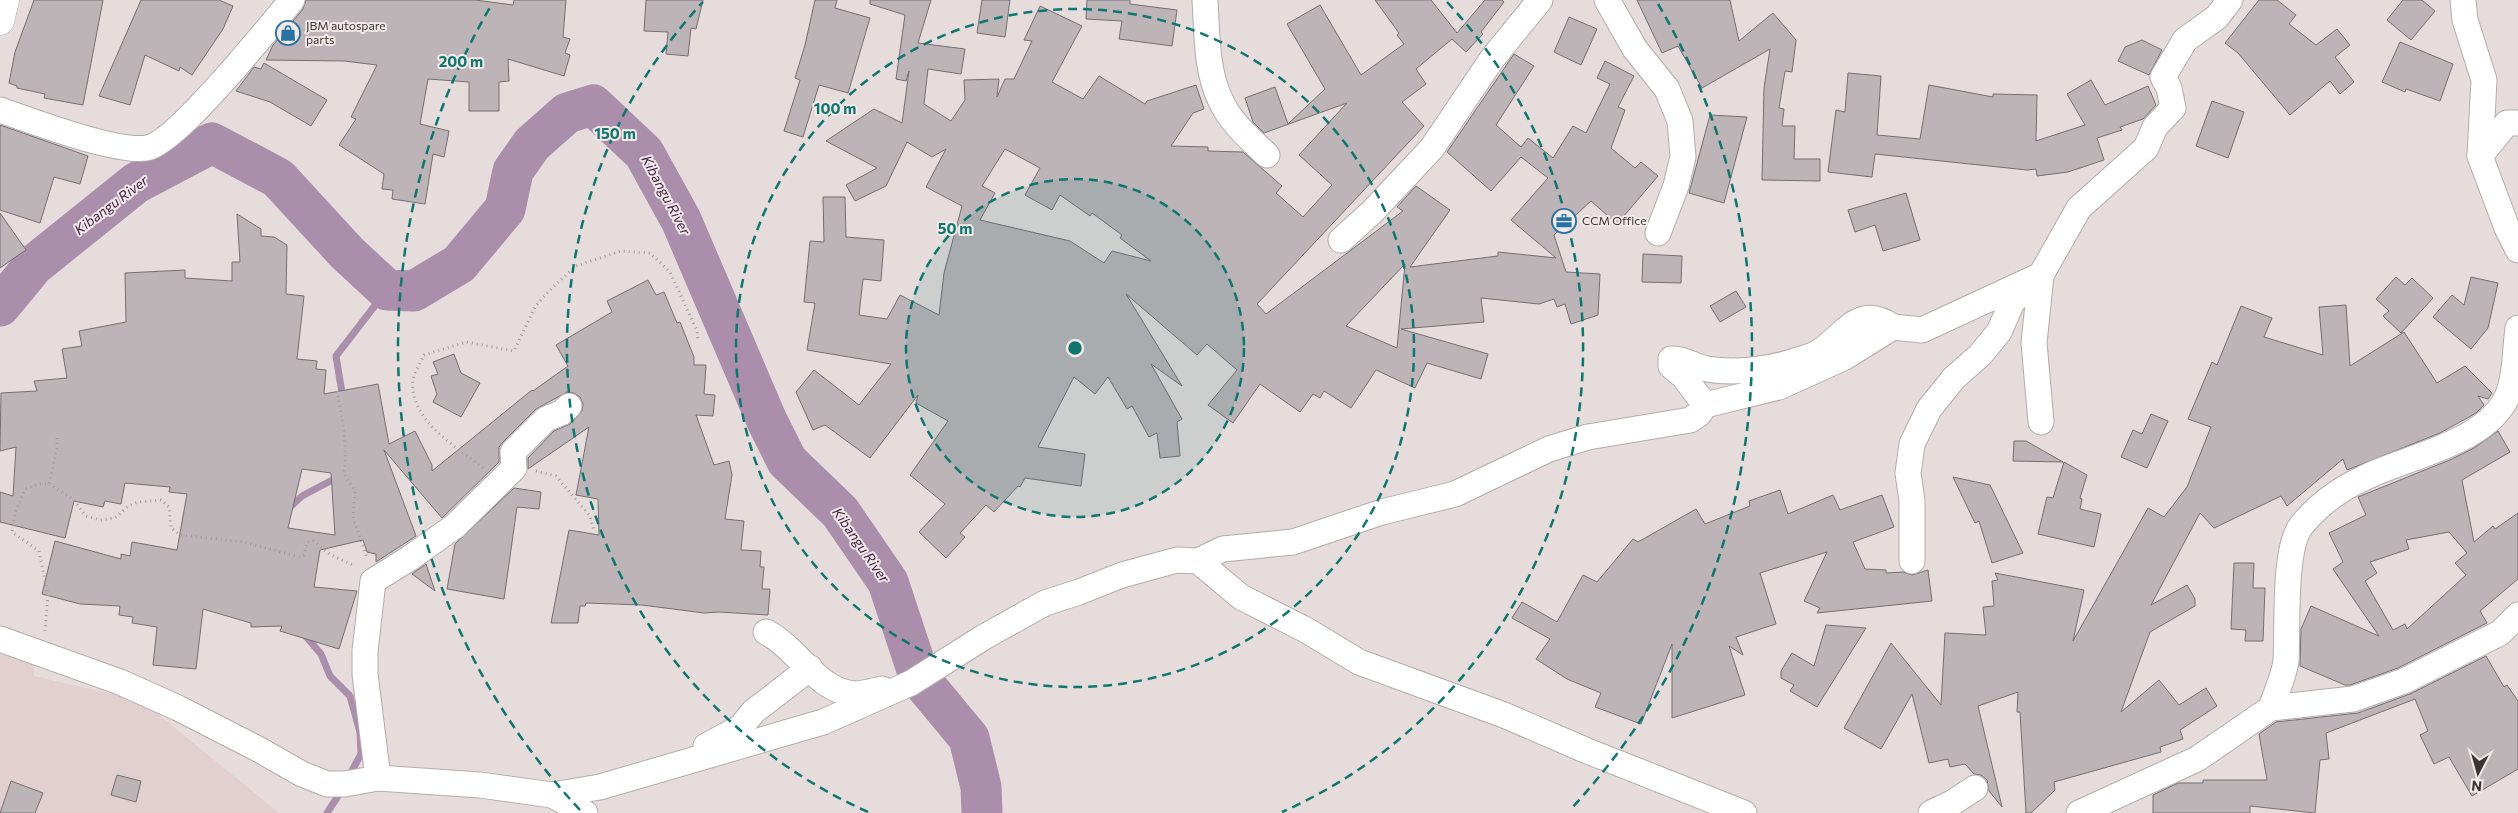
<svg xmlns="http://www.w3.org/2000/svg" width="2518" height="813" viewBox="0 0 2518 813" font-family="Commissioner,sans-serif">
  <rect width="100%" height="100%" fill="#e6dcdc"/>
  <!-- built -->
  <polygon fill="#e2cfcf" points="0,651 34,662 34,676 142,701 279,813 0,813"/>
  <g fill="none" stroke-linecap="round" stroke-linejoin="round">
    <!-- stream -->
    <g stroke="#aa8eab" stroke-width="7">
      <polyline points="343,399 336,356 387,290"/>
      <polyline points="289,508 302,496 338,477"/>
      <polyline points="303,633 321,654 330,676 350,696 360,732 361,754 348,778"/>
      <polyline points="327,813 342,790"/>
    </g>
    <!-- river -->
    <polyline stroke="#aa8eab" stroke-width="41" points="0,306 34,265 136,183 212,143 278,178 347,253 387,290 414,291 459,264 505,209 513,171 532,144 567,113 593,105 644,153 681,220 767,421 787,461 840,512 888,582 920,679 969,738 981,787 982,813"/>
  </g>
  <!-- building -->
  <g fill="#bdb4b8" stroke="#766e71" fill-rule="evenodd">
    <polygon points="34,0 103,0 83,105 44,98 45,94 17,88 17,86 9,83 15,52"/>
    <polygon points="141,0 219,0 233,6 223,29 192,75 180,67 179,71 145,55 130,105 99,96"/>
    <polygon points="306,0 475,0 513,5 514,0 566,0 563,37 570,39 565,53 570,55 564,76 508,59 509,81 499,82 499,111 469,111 469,82 428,79 420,124 449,131 444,157 433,154 425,204 392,199 393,190 382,189 384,174 339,145 356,119 351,117 377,65 344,61 266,60 273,45 303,9"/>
    <polygon points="646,0 703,0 696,29 691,28 688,56 666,54 668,32 644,31"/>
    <polygon points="815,0 837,0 835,8 870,18 848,93 819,85 803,137 784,131 800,80 795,78 805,45"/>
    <path d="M870 0H931L918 43 965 49 961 74 928 69 924 104 951 121 965 100 964 80 999 79 997 97 1005 79H1014L1032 41 1024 40 1040 6 1082 26 1052 82 1083 99 1099 76 1145 104 1147 101 1196 85 1204 109 1193 113 1171 146 1208 147V151L1243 152 1282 186 1276 193 1303 217 1332 185 1299 155 1347 103 1264 133 1253 122 1245 98 1275 87 1288 124 1325 89 1287 24 1320 5 1361 75 1404 44 1397 35 1399 33 1375 0H1431L1457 33 1485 0H1502L1504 2 1481 32 1483 34 1466 52 1452 39 1416 69 1426 84 1402 102 1424 126 1257 304 1266 314 1403 211 1397 207 1416 186 1450 210 1410 267 1498 256V252L1556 258 1511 220 1548 178 1521 157 1491 191 1447 152 1514 54 1534 66 1496 125 1521 147 1528 138 1553 158 1573 126 1586 133 1610 84 1597 78 1605 61 1634 76 1618 107 1625 110 1611 148 1635 168 1641 162 1658 176 1617 224 1591 201 1554 235 1566 272 1600 274 1598 315 1571 324 1565 304 1557 307 1554 299 1539 304 1481 298 1484 322 1401 329 1488 354 1481 379 1427 363 1415 388 1376 370 1351 408 1324 391 1320 398 1313 394 1300 412 1260 384 1233 423 1208 405 1237 370 1207 344 1197 355 1126 294 1182 386 1151 364 1182 419 1177 422 1180 456 1160 458 1157 433 1149 437 1132 406 1127 409 1108 377 1095 394 1074 377 1038 447 1085 454 1081 486 1025 478 1020 487 1018 486 994 512 986 505 960 533 965 537 946 558 919 532 945 504 910 475 948 421 916 403 918 395 870 458 825 425 813 430 796 392 814 370 859 405 891 364 807 350 815 303 804 302 810 241 824 242 823 197H845L846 237 884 240 881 281 863 279 859 315 887 319 900 295 939 315 944 273 962 206 926 187 946 149 932 157 907 142 886 186 855 201 846 185 877 168 826 141 874 109 902 123 909 71 906 81 896 79 905 15 870 4ZM1005 149 1040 168 1025 195 1052 210 1060 195 1090 216 1092 213 1122 235 1120 238 1151 261 1112 251 1104 263 1070 241 980 220 995 193 982 186ZM1405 264 1397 348 1346 326Z"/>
    <polygon points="982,0 1010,0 1005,37 977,33"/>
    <polygon points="1087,0 1130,0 1130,4 1177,10 1172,46 1119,39 1122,21 1086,19"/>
    <polygon points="1637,0 1730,0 1739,41 1773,13 1796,40 1792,72 1785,71 1779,108 1784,109 1782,126 1795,126 1794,159 1820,159 1820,181 1762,180 1764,88 1770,49 1702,88 1678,46 1662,53"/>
    <polygon points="2259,0 2277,0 2296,15 2289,24 2316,45 2337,29 2350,45 2335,57 2354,82 2340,94 2330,81 2290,115 2238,53 2225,43"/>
    <polygon points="2403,0 2422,0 2435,11 2411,40 2387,20"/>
    <polygon points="1569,17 1597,29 1581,65 1554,52"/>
    <polygon points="2142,40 2162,50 2149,75 2118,61 2125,47"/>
    <polygon points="2400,42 2453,64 2440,101 2406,89 2405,92 2382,82"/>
    <polygon points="264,63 327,100 311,126 270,102 236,91 254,67 261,69"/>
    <polygon points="1848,73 1881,76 1877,135 1920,139 1929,85 1993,97 1993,94 2037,95 2036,141 2085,125 2067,94 2091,80 2105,105 2148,86 2156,105 2143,119 2120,127 2122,130 2097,138 2104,160 2068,172 2037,176 2036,169 2027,170 1875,154 1872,177 1828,172 1836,110 1845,112"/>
    <polygon points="2212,101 2244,112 2228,158 2196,146"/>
    <polygon points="1710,115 1747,117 1724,203 1689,193"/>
    <polygon points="0,125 88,156 80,184 54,177 40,223 0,210"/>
    <polygon points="1906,193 1920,240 1883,251 1875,225 1855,232 1848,210"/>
    <polygon points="0,213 26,250 0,268"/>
    <path d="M237 214 261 229V236L274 237 287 245 286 294 304 296 297 359 317 361 316 369 326 370 324 394 378 384 389 444 415 431 432 465V471L532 390 533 391 568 366 556 345 612 312 607 301 648 280 656 295 664 292 677 323 680 322 694 357V365H706L704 394 715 395 713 416 696 415 714 465 729 461 732 475 725 519 744 521 741 550 761 551 760 567H764L762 589H770L768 615 719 612 704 613 642 605 586 603 585 606H580L578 623H551L569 530 599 535 598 499 576 495 589 427 528 469V458L554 431 570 424 582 411 583 404 580 397 574 393 567 392 536 409 503 442 499 447V462L442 518 384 450 416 536 376 562V554L367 552 363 540 320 550 314 587 357 591 339 649 280 631 282 626 251 627V623L203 609 196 669 153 665 157 627 132 623 133 617 119 615 120 606 80 604 42 594 55 541 121 559V554L130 556 132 542 177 550 187 494 169 492 170 487 125 483 121 504 105 501 103 507 74 501 65 538 0 522V492L13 496 16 447 0 451 1 393 37 391 34 381 67 378 62 349 82 346 79 331 126 322 125 273 185 270V278L232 281V262H240ZM302 469 331 473 335 535 288 528Z"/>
    <polygon points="1643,254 1682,256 1681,283 1642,282"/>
    <polygon points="2396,277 2405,285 2412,278 2433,298 2401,333 2383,316 2389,311 2376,299"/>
    <polygon points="2471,277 2498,283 2488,328 2471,349 2433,317 2452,295 2464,305"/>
    <polygon points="1736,291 1746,307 1720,322 1710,306"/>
    <polygon points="2346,305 2350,366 2404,332 2437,383 2465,366 2492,393 2488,399 2478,396 2484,405 2476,413 2440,433 2347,470 2343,459 2287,506 2281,496 2214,528 2200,513 2151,605 2187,585 2195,599 2195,606 2150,632 2121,712 2159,680 2179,705 2206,688 2217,706 2180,730 2183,739 2160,747 2161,752 2054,782 2055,790 2031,813 2026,813 2020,712 2017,712 2018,692 1978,706 2002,807 1989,791 1987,780 1981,775 1974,774 1965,764 1950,767 1948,759 1929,763 1912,694 1881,749 1844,728 1891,643 1941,705 1945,633 1986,635 1983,607 1994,606 1992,581 1998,580 1995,573 2084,590 2073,641 2148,508 2164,517 2187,487 2211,427 2188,419 2212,362 2217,365 2241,306 2272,318 2264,337 2323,355 2319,307"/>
    <polygon points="454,354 461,373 480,383 461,417 433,402 437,394 431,376 438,374 433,362"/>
    <polygon points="2151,414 2168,421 2147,468 2121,457 2133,430 2142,434"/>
    <path d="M2498 431 2510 452 2462 480 2474 542 2493 526 2495 529 2518 513V579L2480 611 2487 623 2398 668 2350 685H2345L2300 666 2301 629 2311 606 2379 636 2333 569 2343 562 2329 533 2366 515 2358 497 2452 459 2474 448ZM2449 532 2467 553 2455 563 2466 575 2407 629 2405 624 2393 630 2365 581 2377 573 2370 562 2409 549 2406 540Z"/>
    <polygon points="2014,441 2026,441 2063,462 2013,461"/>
    <polygon points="2064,462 2087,475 2080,498 2082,499 2080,509 2101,514 2094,547 2038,534 2047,497 2053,498"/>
    <polygon points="1953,477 1990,485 2023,553 1992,563 1979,521 1975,523"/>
    <polygon points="514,488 541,492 539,509 517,507 504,599 447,589 455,544"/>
    <polygon points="1780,490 1788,514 1833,495 1840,510 1882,495 1894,527 1853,542 1865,569 1886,570 1886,573 1903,572 1912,575 1928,570 1932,601 1817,613 1820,608 1804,601 1827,552 1760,573 1776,624 1736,637 1743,655 1729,646 1745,695 1672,718 1672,644 1641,724 1595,707 1601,693 1567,679 1536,659 1550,639 1512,618 1522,602 1557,622 1583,575 1597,582 1633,539 1638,542 1696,509 1705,524 1750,506 1749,501"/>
    <polygon points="2234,563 2254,563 2253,588 2265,588 2263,641 2245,641 2246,630 2231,629"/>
    <polygon points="426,564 435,591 412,574"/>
    <polygon points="1826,625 1866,628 1817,707 1790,691 1794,685 1781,678 1781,671 1792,653 1814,666"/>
    <polygon points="2486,656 2504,687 2507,685 2518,701 2518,769 2472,796 2449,757 2434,764 2420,735 2428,731 2415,699 2326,733 2329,759 2320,760 2315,813 2250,806 2250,813 2153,813 2153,795 2178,783 2203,783 2203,780 2267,780 2259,734 2276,722 2358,713 2410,694"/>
    <polygon points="117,775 141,781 136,802 111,795"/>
    <polygon points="11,781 43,793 35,813 0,813"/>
  </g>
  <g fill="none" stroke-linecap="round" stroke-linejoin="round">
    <defs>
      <g id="minor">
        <path d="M1205 0C1207 32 1206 70 1220 99 1229 121 1250 139 1267 155"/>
        <polyline points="1607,0 1635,49 1667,89 1680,121 1683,157 1676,186 1658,233"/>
        <polyline points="2463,0 2465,20 2484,80 2480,156 2507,228 2518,250"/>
        <path d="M0 110C32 121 116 153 147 148 177 143 268 28 292 0"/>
        <polyline points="2480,156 2507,123 2518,123"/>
        <polyline points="1341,240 1372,212 1432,148 1492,59 1540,0"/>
        <path d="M1705 405 1684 377 1671 366V359C1683 358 1695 367 1707 369 1735 374 1774 369 1801 359 1808 357 1817 354 1822 350 1847 332 1860 304 1893 327"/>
        <polyline points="2041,422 2034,343 2041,275 2079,208 2146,148 2155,127 2173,108 2169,88 2163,77 2185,40 2217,17 2230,0"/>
        <polyline points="1198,561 1223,549 1293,542 1382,512 1455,494 1549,449 1588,437 1690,420 1699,414 1705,405 1779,387 1845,357 1893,327 1922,330 2041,275"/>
        <polyline points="1912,561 1912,501 1908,473 1912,444 1929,409 1954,378 1980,355 1999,332 2012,302 2032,283"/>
        <path d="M766 632C798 648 817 692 855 694 863 694 873 691 882 689"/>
        <polyline points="0,639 120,682 178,708 258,749 302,774 327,784 345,784 378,778 480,785 552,795 585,813"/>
        <path d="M2271 708C2276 693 2284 676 2286 661 2288 629 2283 550 2301 526 2317 506 2340 489 2364 478 2407 456 2491 443 2509 392 2516 373 2515 348 2518 328"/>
        <polyline points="706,746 741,727 753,712 810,668"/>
        <polyline points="378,778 365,674 365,651 373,581 410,558 455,526 514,468 513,452 546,419 561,413 569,406"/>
        <polyline points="552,795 600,787 823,722 911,683 984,637 1045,603 1079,592 1122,575 1177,560 1198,561 1241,597 1306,630 1359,662 1504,715 1585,750 1744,813"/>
        <polyline points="1931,813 1952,803 1975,788"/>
        <polyline points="2079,813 2197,759 2271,708 2353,699 2404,681 2500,633 2518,615"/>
      </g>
      <polyline id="trunk" points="0,21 5,0"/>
    </defs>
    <!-- minor casing -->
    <use href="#minor" stroke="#b5abab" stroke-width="27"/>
    <!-- trunk casing -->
    <use href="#trunk" stroke="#b5abab" stroke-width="29"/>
    <!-- path -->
    <g stroke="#a29b9b" stroke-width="3" stroke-dasharray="1 4" stroke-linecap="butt">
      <path d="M337 391C342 419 348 446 344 474L355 491 353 517 367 558"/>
      <path d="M483 468C456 446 409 421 413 380 414 372 421 362 424 355L466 342 514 351 536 305 555 285 576 266 621 251 650 253 670 272 697 331 698 342"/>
      <polyline points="536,471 556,476 590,516 594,531"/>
      <polyline points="49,484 73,499 86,516 100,520 115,518 128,506 138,502 161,500 169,507 171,528 180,535 244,542 300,557 304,555 307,542 313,541 331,555 355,566"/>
      <polyline points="45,631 48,595 39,551 12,532 15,513 25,489 40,484 49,484 57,448 57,436"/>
    </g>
    <!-- minor -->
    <use href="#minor" stroke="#fff" stroke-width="25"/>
    <!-- trunk -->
    <use href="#trunk" stroke="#fff" stroke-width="28"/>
  </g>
  <!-- distance rings -->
  <circle cx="1075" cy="348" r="169" fill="#0f766e" fill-opacity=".12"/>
  <g fill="none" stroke="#0f766e" stroke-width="2.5" stroke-dasharray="9 6">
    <circle cx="1075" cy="348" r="169"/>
    <circle cx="1075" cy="348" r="339"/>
    <path d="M868 812A508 508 0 0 1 703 2M1447 2A508 508 0 0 1 1282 812"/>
    <path d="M580 810A677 677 0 0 1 492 4M1658 4A677 677 0 0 1 1570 810"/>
  </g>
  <!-- icons -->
  <defs>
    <symbol id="shop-ring" viewBox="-11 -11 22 22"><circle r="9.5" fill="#f3e9e9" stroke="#2972a5" stroke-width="1.5"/><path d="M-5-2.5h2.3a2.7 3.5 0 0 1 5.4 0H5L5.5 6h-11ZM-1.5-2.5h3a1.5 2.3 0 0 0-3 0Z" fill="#2972a5"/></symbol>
    <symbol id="office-ring" viewBox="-11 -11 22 22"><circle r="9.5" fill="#f3e9e9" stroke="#2972a5" stroke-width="1.5"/><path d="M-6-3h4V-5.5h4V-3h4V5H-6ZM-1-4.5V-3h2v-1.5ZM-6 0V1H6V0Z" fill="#2972a5"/></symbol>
  </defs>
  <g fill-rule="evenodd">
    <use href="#shop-ring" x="274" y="19" width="28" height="28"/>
    <use href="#office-ring" x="1550" y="207" width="28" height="28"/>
  </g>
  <g text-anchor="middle" stroke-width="4" stroke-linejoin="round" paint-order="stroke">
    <!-- poi labels -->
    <g font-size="12" fill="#393535" stroke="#f3e9e9" text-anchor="start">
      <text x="306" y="30">JBM autospare<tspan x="306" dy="14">parts</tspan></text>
      <text x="1582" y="225">CCM Office</text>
    </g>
    <!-- water labels -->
    <g font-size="14" font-style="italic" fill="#3e1a42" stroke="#f3e9e9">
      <text transform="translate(666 195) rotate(62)" y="5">Kibangu River</text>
      <text transform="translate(111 205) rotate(-37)" y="5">Kibangu River</text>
      <text transform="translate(861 545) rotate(55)" y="5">Kibangu River</text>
    </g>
  </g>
  <circle cx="1075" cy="348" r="8" fill="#0f766e" stroke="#f3e9e9" stroke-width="2.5"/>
  <g font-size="15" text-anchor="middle" font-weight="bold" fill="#0f766e" stroke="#f3e9e9" stroke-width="4" stroke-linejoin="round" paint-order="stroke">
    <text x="461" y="67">200 m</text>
    <text x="835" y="114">100 m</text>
    <text x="615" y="139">150 m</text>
    <text x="955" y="234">50 m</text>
  </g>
  <!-- north arrow -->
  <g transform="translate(2478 773) rotate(186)" stroke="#f3e9e9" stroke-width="4" paint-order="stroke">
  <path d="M0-4L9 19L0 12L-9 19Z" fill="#393535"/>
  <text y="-8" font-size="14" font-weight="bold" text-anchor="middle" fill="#393535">N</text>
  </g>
</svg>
